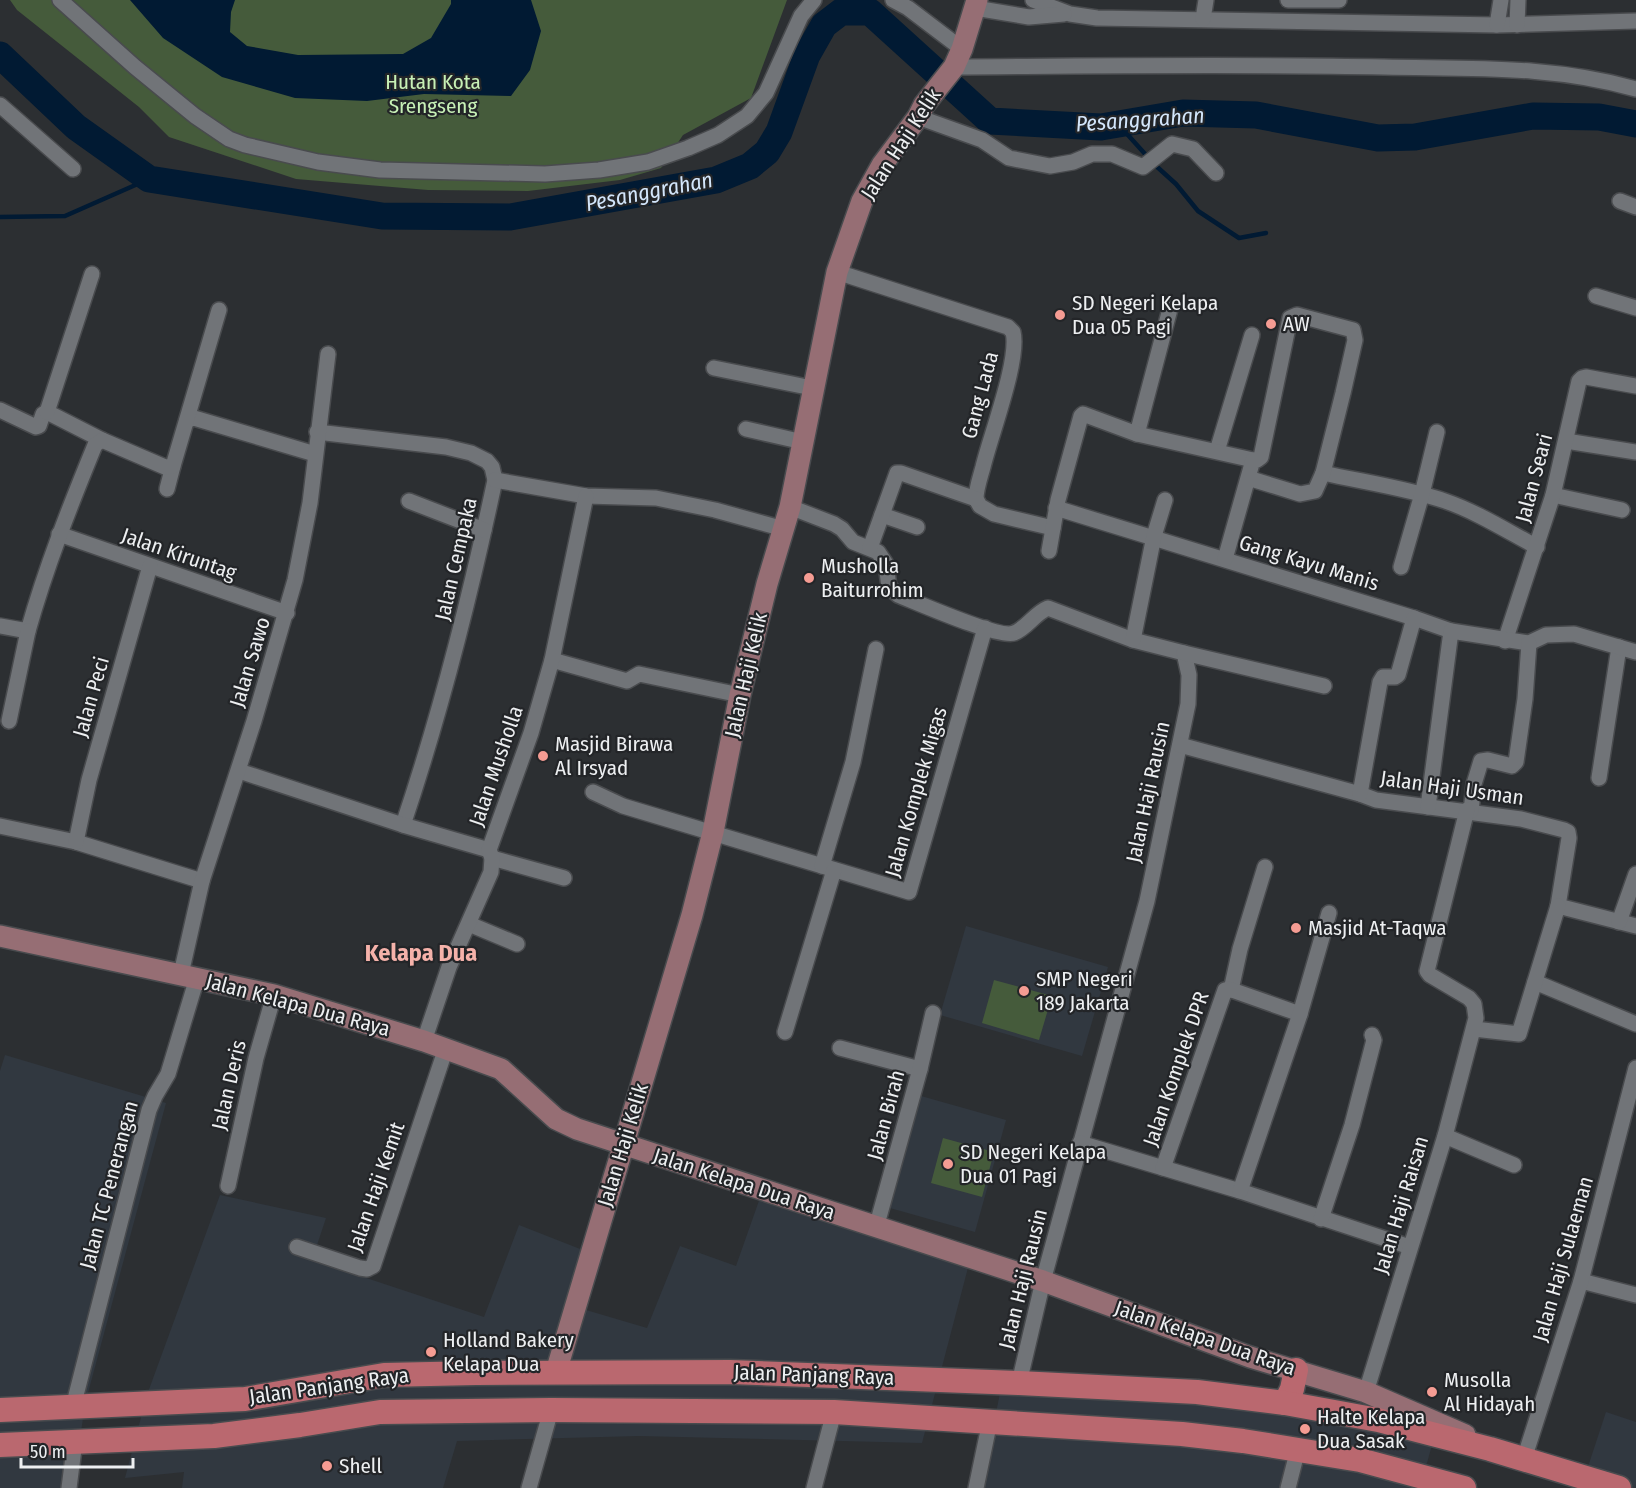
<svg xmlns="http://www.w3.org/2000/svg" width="1636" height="1488" viewBox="0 0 1636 1488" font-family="'Fira Sans Condensed',sans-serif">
  <rect width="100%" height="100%" fill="#2c2f32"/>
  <!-- built -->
  <g fill="#313840">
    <polygon points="966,926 1108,967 1082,1056 940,1015"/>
    <polygon points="5,1055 166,1103 85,1404 73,1488 0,1488 0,1071"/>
    <polygon points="921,1096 1006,1120 975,1232 890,1208"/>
    <polygon points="220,1195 326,1218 312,1260 484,1317 519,1225 603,1258 586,1310 647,1328 680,1246 736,1266 761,1195 970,1260 922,1443 639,1436 457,1441 443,1488 182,1488 184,1472 125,1478 147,1395"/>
    <polygon points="1004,1373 1437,1427 1420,1488 981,1488"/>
    <polygon points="1606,1412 1636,1422 1636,1488 1581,1488"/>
  </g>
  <!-- green -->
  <g fill="#455b3b">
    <polygon points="10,0 787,0 751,98 683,135 661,168 620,180 528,191 428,190 296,179 169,137 139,107 17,10"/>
    <polygon points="994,980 1052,996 1039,1040 982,1023"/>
    <polygon points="943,1138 994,1152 982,1197 931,1183"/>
  </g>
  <!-- water -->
  <polygon fill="#011a33" points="130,0 235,0 231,12 230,32 247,46 298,55 403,54 431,38 451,4 451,0 531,0 541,31 530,70 511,96 424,94 367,101 295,98 222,77 163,38"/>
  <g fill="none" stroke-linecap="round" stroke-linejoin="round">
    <!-- stream -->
    <g stroke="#011a33" stroke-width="4.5">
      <polyline points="1118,124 1155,165 1176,184 1198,211 1239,238 1266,233"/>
      <polyline points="0,217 65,216 149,179"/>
    </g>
    <!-- river -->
    <polyline stroke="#011a33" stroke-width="27" points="0,55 76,127 149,179 382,216 510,217 716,180 750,166 767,152 779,132 807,55 824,25 841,12 870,12 990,121 1101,127 1183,113 1256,115 1378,138 1415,137 1533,116 1599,117 1636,124"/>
    <defs>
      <g id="street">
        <polyline points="60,0 135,67 195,116 229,139 245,145 318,162 380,170 545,174 599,170 648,162 688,148 718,135 747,116 766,93 801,16 814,0"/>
        <polyline points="893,0 908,8 962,49"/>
        <polyline points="1033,0 1070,14 1097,18 1497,25 1636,21"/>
        <polyline points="1288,0 1339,0"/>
        <polyline points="975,8 1029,17 1064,14"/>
        <polyline points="1203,19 1206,0"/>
        <polyline points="1497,25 1501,0"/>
        <polyline points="1517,25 1518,0"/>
        <path d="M954 67C1097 66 1241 64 1384 67 1471 69 1552 65 1636 89"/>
        <polyline points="0,105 73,169"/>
        <polyline points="918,117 982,140 1009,158 1050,166 1073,162 1092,154 1112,154 1143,167 1172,144 1193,149 1216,173"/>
        <polyline points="1620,201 1636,207"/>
        <path d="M837 272 1008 327 1013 332C1020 359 990 437 983 467 980 478 976 489 976 499L980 506 994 514 1053 528"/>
        <polyline points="1596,296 1636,308"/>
        <polyline points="714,368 812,388"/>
        <polyline points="0,410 36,427 39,426 43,414 47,412 102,440"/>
        <polyline points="47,412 92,274"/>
        <polyline points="187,420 194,418 315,454"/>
        <polyline points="746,429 803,442"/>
        <path d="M317 432 446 447 471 453 487 461 492 467 495 480C470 597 441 712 403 825"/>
        <polyline points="1137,434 1170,309"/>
        <polyline points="1566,441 1636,452"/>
        <polyline points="1217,451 1252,335"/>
        <path d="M1323 473C1363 482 1406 488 1445 501 1477 512 1507 531 1537 547"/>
        <polyline points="495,480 586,496 656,498 715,510 784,529"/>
        <polyline points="167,489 173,466"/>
        <polyline points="1553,495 1622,510"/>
        <polyline points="409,501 484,530"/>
        <path d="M790 507 834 524 842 529 853 542 878 552 886 564 889 587 898 595C916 602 1000 639 1014 633 1027 628 1035 613 1048 608L1133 640 1184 653 1189 675 1188 704 1147 901 1043 1281 1019 1383"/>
        <polyline points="1056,508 1414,618 1451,631"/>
        <polyline points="882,515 917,527"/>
        <polyline points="59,534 287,613"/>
        <polyline points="870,548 897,473 901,473 976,499"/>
        <polyline points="1049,551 1058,500 1081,416 1083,414 1137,434 1253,460"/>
        <polyline points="1225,559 1253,460 1257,460 1261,457 1290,318 1297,315 1353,330 1355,340 1343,393 1323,473 1315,491 1300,494 1248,478"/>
        <polyline points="1401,567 1422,494 1437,432"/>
        <path d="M0 626 28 631C46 567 70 506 95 445L102 440 165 467 173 466 219 310"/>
        <polyline points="1133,640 1154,536 1165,500"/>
        <polyline points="1505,641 1553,495 1579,381 1582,378 1586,377 1636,386"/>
        <polyline points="1184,653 1324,686"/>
        <polyline points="552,660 627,681 639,674 740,695"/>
        <polyline points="9,721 28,631"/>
        <polyline points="1180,745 1360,794 1376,800 1521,819 1564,830 1568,832 1569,838 1558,906 1636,926"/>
        <polyline points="239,771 403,825 489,850"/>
        <polyline points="1599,778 1619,647"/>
        <polyline points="593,792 623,806 909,892 985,628"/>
        <polyline points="1360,794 1380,682 1383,677 1395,677 1398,675 1414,618"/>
        <polyline points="1428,807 1451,631 1529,643 1546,635 1574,634 1636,652"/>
        <polyline points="1471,811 1474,784 1481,761 1488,760 1512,766 1516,762 1525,699 1529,643"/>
        <polyline points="0,826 76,842 202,881"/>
        <polyline points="76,842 89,780 150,566"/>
        <polyline points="492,858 564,878"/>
        <polyline points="822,866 853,762 876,649"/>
        <polyline points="1619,922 1636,874"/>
        <polyline points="469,924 517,944"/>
        <polyline points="181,974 202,881 254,721 295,580 310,503 328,354"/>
        <polyline points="1535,982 1636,1024"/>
        <polyline points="1231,990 1240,949 1265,867"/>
        <polyline points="1474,1029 1519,1034 1558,906"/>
        <polyline points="785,1032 834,870"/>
        <polyline points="424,1041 449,967 491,872 492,858 489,850 531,733 552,660 586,496"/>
        <polyline points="840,1048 920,1069"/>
        <polyline points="1445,1136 1514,1165"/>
        <polyline points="1080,1143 1240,1191 1410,1247"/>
        <polyline points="1163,1168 1225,990 1229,989 1300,1014"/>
        <polyline points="228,1186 256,1058 274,995"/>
        <polyline points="1240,1191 1300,1014 1329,913"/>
        <polyline points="1321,1219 1352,1125 1374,1040 1372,1035"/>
        <polyline points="876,1228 920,1069 933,1013"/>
        <polyline points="297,1247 360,1268 367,1269 373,1266 446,1048"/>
        <polyline points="1581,1281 1636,1295"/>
        <polyline points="1366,1392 1445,1136 1476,1018 1474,1004 1469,998 1430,975 1427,971 1467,810"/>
        <polyline points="73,1407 149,1110 155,1096 168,1074 197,978"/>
        <polyline points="1524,1459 1581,1281 1636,1068"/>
        <polyline points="69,1488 75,1441"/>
        <polyline points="529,1488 551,1410"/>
        <polyline points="814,1488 834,1412"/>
        <polyline points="976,1488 990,1421"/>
        <polyline points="1288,1488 1298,1449"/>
      </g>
      <g id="secondary">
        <polyline points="0,936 274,995 424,1041 501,1069 556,1119 577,1129 1043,1281 1250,1357 1366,1392 1465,1435"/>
        <polyline points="556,1372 692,915 713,832 740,695 767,584 790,507 837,272 862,201 882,165 918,117 924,105 954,67 962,49 977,0"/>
      </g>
      <g id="primary">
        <polyline points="1285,1403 1292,1389 1296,1370"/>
        <polyline points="0,1410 245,1399 384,1375 476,1373 730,1372 1019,1383 1197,1392 1285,1403 1378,1420 1490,1449 1619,1488"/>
        <polyline points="0,1445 214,1436 300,1425 380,1412 551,1410 834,1412 1182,1434 1243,1441 1360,1460 1464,1488"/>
      </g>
    </defs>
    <!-- street casing -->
    <use href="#street" stroke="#494b4e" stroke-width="18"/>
    <!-- secondary casing -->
    <use href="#secondary" stroke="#494b4e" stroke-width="24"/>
    <!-- primary casing -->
    <use href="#primary" stroke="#494b4e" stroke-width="27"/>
    <!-- street -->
    <use href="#street" stroke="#717478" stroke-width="15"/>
    <!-- secondary -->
    <use href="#secondary" stroke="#966e74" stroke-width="21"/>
    <!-- primary -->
    <use href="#primary" stroke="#ba686f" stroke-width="24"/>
  </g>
  <!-- markers -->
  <g fill="#f59c93" stroke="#232528" stroke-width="2">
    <circle cx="1060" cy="315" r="6"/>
    <circle cx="1271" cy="324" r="6"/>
    <circle cx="809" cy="578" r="6"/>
    <circle cx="543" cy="756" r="6"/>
    <circle cx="1296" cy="928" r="6"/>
    <circle cx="1024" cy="991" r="6"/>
    <circle cx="948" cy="1164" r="6"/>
    <circle cx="431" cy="1352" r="6"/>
    <circle cx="1432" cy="1392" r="6"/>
    <circle cx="1305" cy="1429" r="6"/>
    <circle cx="327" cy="1466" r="6"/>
  </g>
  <g text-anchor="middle" stroke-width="4.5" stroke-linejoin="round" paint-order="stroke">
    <!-- park labels -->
    <g font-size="21" fill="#c7f0b6" stroke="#232528">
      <text x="433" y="89">Hutan Kota<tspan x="433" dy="24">Srengseng</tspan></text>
    </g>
    <!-- street labels -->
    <g font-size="21" fill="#edeff1" stroke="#232528">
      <text transform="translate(901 144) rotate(-57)" y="7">Jalan Haji Kelik</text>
      <text transform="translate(980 395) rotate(-75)" y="7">Gang Lada</text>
      <text transform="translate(1534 478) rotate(-75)" y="7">Jalan Seari</text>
      <text transform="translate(179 554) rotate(19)" y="7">Jalan Kiruntag</text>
      <text transform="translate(456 559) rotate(-77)" y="7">Jalan Cempaka</text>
      <text transform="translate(1309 563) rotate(17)" y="7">Gang Kayu Manis</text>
      <text transform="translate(250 662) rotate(-73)" y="7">Jalan Sawo</text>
      <text transform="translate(746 675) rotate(-77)" y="7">Jalan Haji Kelik</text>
      <text transform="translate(91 697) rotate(-74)" y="7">Jalan Peci</text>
      <text transform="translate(496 766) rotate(-71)" y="7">Jalan Musholla</text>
      <text transform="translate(1452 788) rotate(8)" y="7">Jalan Haji Usman</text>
      <text transform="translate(916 792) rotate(-74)" y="7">Jalan Komplek Migas</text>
      <text transform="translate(1148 792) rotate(-78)" y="7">Jalan Haji Rausin</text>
      <text transform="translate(298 1005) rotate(15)" y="7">Jalan Kelapa Dua Raya</text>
      <text transform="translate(1176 1069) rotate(-71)" y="7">Jalan Komplek DPR</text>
      <text transform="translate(229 1085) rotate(-77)" y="7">Jalan Deris</text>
      <text transform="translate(886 1115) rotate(-75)" y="7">Jalan Birah</text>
      <text transform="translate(623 1145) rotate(-73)" y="7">Jalan Haji Kelik</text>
      <text transform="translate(744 1184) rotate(18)" y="7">Jalan Kelapa Dua Raya</text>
      <text transform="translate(109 1185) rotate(-75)" y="7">Jalan TC Penerangan</text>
      <text transform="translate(376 1187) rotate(-71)" y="7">Jalan Haji Kemit</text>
      <text transform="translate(1401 1205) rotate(-73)" y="7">Jalan Haji Raisan</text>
      <text transform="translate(1563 1259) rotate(-74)" y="7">Jalan Haji Sulaeman</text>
      <text transform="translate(1023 1279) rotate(-76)" y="7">Jalan Haji Rausin</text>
      <text transform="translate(1205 1338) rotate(19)" y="7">Jalan Kelapa Dua Raya</text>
      <text transform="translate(814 1375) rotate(2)" y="7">Jalan Panjang Raya</text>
      <text transform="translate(329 1386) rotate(-8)" y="7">Jalan Panjang Raya</text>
    </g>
    <!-- poi labels -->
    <g font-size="21" fill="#edeff1" stroke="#232528" text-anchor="start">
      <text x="1072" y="310">SD Negeri Kelapa<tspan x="1072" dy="24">Dua 05 Pagi</tspan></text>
      <text x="1283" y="331">AW</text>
      <text x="821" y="573">Musholla<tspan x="821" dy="24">Baiturrohim</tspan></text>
      <text x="555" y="751">Masjid Birawa<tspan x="555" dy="24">Al Irsyad</tspan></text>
      <text x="1308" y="935">Masjid At-Taqwa</text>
      <text x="1036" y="986">SMP Negeri<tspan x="1036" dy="24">189 Jakarta</tspan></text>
      <text x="960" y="1159">SD Negeri Kelapa<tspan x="960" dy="24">Dua 01 Pagi</tspan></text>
      <text x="443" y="1347">Holland Bakery<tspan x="443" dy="24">Kelapa Dua</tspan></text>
      <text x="1444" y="1387">Musolla<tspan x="1444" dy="24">Al Hidayah</tspan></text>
      <text x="1317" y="1424">Halte Kelapa<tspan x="1317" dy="24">Dua Sasak</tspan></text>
      <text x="339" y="1473">Shell</text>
    </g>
    <!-- water labels -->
    <g font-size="22" font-style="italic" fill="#d3e6fb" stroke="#232528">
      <text transform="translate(1140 119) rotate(-4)" y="8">Pesanggrahan</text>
      <text transform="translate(649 191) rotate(-11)" y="8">Pesanggrahan</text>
    </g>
    <!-- quarter labels -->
    <g font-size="24" font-weight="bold" fill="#f5b2aa" stroke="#232528">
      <text x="421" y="961">Kelapa Dua</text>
    </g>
  </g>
  <!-- scale -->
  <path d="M21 1458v9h112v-9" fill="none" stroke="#edeff1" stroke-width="3"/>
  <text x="30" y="1458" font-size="18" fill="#edeff1" stroke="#232528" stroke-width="4.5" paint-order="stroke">50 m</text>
</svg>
